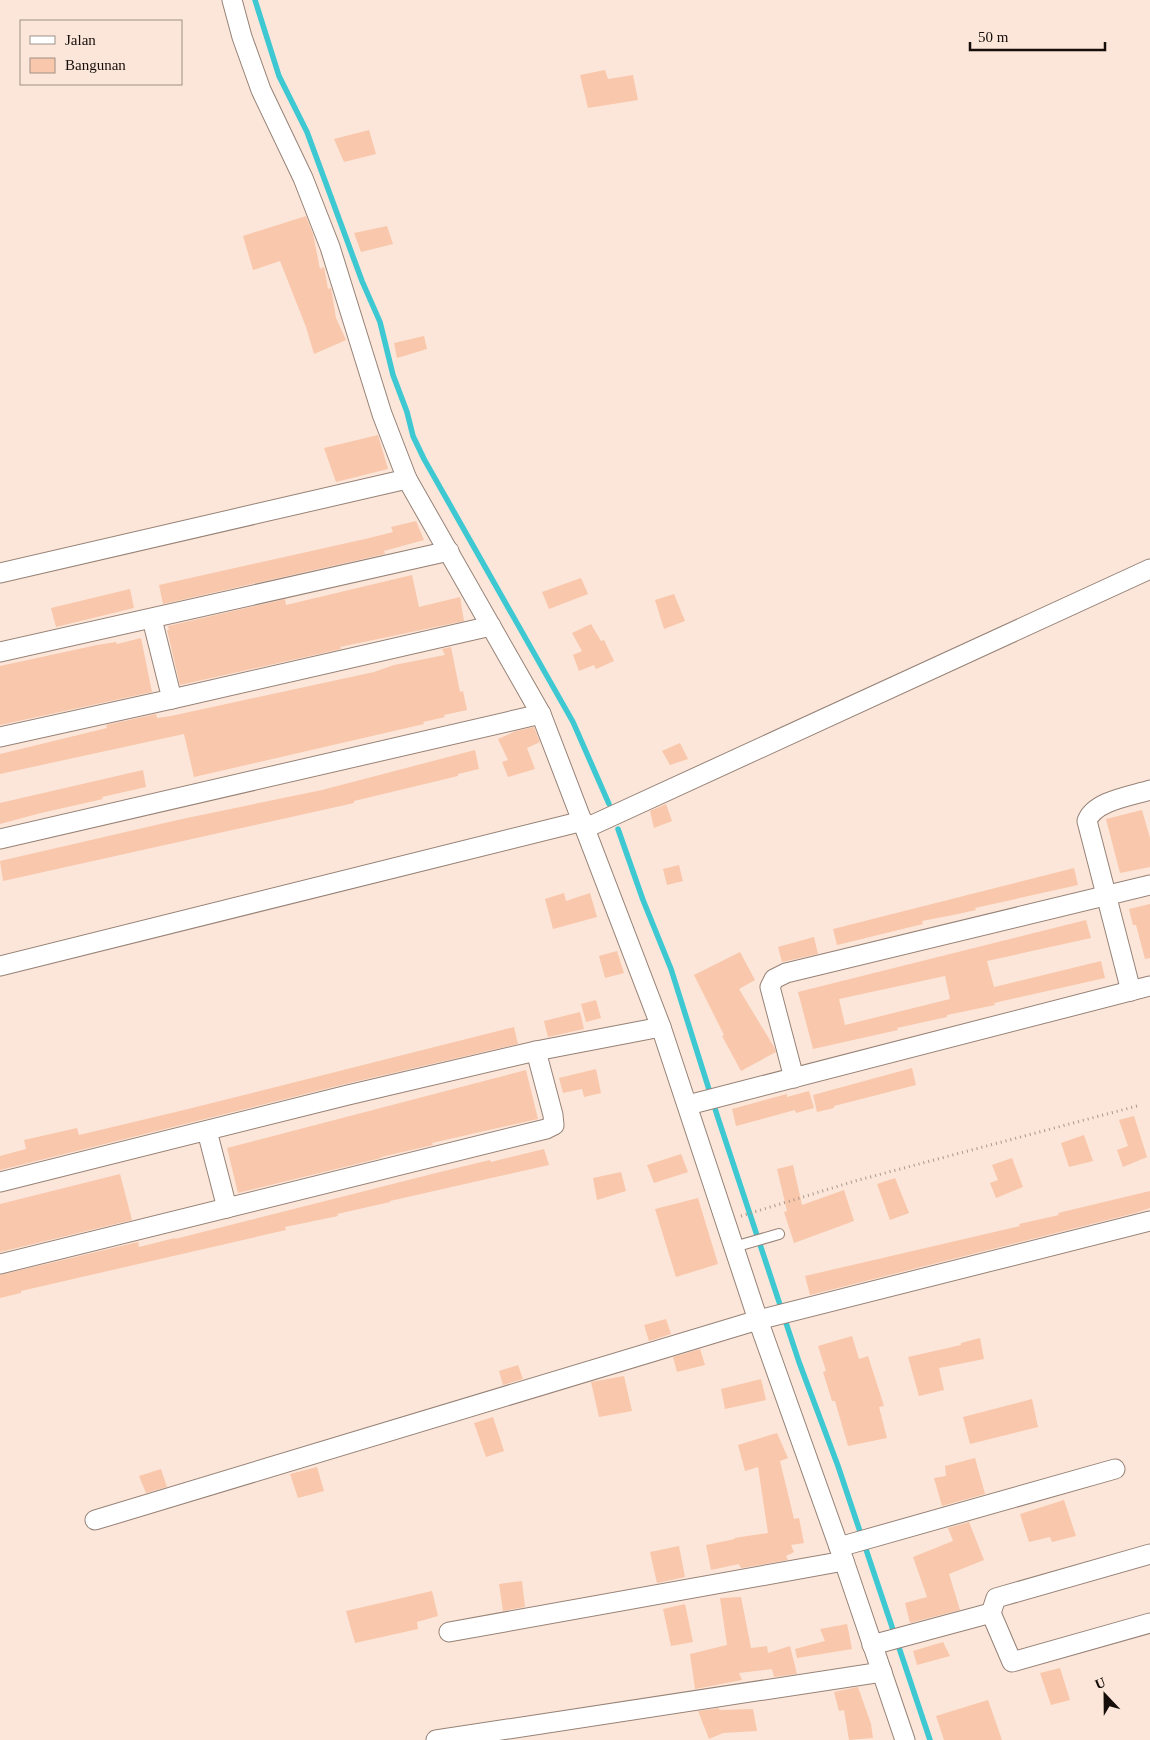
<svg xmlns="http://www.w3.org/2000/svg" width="1150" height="1740" viewBox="0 0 1150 1740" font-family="'Times New Roman',serif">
  <rect width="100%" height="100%" fill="#fce6d9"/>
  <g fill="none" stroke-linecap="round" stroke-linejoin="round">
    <!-- stream -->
    <g stroke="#3ec8d2" stroke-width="5.5">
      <polyline points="255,0 279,76 307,132 362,281 380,322 393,375 407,412 413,436 424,459 573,722 609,804"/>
      <polyline points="618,829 643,900 671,969 718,1118 799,1362 838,1466 930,1740"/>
    </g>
  </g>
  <!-- building -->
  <g fill="#f9c7ab" fill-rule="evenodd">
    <polygon points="605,70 608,79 633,75 638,100 588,108 580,75"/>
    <polygon points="369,130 376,154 344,162 334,139"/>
    <polygon points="306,216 313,234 320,269 324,267 328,289 331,288 336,318 346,340 314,354 306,327 280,261 253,270 243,236"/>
    <polygon points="387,226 393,244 361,252 354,233"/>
    <polygon points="424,336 427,349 397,358 394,343"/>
    <polygon points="378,435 388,469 336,482 324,448"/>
    <polygon points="416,521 424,540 384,551 385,554 163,604 159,585 365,539 393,532 391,527"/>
    <polygon points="412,575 419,607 460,597 464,621 340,647 341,649 180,685 167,630 169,630 168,626 285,599 286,605"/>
    <polygon points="581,578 588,594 549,609 542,592"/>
    <polygon points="130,589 134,608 56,627 51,608"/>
    <polygon points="674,594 685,621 664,629 655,600"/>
    <polygon points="591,624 601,641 604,640 614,661 596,669 594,665 579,671 573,655 582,651 572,633"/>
    <polygon points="141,638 152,692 0,725 0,666 97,645 116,642 117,644"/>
    <polygon points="451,647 460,692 463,691 467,710 444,715 445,717 423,722 424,724 194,777 184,734 0,774 0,754 107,728 106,725 156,714 157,718 171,716 374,672 394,665 445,655 442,649"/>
    <polygon points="534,727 540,742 527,748 535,769 508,777 502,762 508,760 498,739 516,731"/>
    <polygon points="680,743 688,759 670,765 662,751"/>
    <polygon points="475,750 479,769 458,774 458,776 354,801 354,803 3,881 0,861 182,819 322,790"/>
    <polygon points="143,770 146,787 102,797 103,799 41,813 0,824 0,803"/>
    <polygon points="666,804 672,821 654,828 650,811"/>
    <polygon points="1142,810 1150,838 1150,867 1120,873 1106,819"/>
    <polygon points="679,865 683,881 667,885 663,869"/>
    <polygon points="1074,868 1078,885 975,908 976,910 958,914 922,921 923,924 837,945 833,929"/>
    <polygon points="564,893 566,901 590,893 597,917 553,929 545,899"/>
    <polygon points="1150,904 1150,958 1145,959 1136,925 1133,925 1129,909"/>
    <path d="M1086 920 1091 938 987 961 994 987 1101 961 1105 978 994 1003 995 1005 947 1015V1017L897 1028 898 1030 813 1049 798 992ZM945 976 950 999 845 1025 839 999Z"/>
    <polygon points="814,937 818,954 782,962 778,947"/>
    <polygon points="617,951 624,973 605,978 599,956"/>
    <polygon points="740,952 755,980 739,989 774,1047 776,1052 741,1071 722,1036 724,1035 694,975"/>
    <polygon points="596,1000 601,1018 586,1022 581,1004"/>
    <polygon points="580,1012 584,1029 548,1037 544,1021"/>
    <polygon points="514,1027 518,1044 345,1084 0,1170 0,1156 26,1149 24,1140 77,1128 79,1135 184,1110"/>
    <polygon points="912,1068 916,1085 834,1106 834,1108 817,1112 813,1095"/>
    <polygon points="596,1069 601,1093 584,1097 582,1089 563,1093 559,1078"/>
    <polygon points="526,1070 538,1119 432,1143 433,1145 381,1157 381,1158 238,1193 227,1148"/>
    <polygon points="809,1091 814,1108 796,1113 795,1110 736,1126 732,1109 787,1094 787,1097"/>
    <polygon points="1134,1116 1147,1157 1123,1167 1117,1150 1128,1146 1119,1120"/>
    <polygon points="1084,1135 1093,1161 1069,1167 1061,1143"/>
    <polygon points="544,1149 549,1165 390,1201 390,1202 337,1214 338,1216 285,1227 286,1230 21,1291 21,1293 0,1298 0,1275 138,1242 139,1247 175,1238 175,1239 440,1172 490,1160 491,1162"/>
    <polygon points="681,1154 688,1172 654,1183 647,1165"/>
    <polygon points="1012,1158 1023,1187 996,1198 990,1183 998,1180 992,1165"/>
    <polygon points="793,1165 802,1205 844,1190 854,1221 794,1243 784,1212 787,1211 777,1169"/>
    <polygon points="621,1172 626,1191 597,1200 593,1178"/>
    <polygon points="120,1174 132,1220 0,1252 0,1204"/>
    <polygon points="895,1178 909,1213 890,1220 877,1184"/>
    <polygon points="1150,1191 1150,1208 1135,1213 810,1295 805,1276 1020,1226 1019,1224 1059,1215 1058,1213"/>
    <polygon points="698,1198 718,1264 676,1277 655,1209"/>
    <polygon points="666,1319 671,1334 649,1341 644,1325"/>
    <polygon points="852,1336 859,1359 868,1356 884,1406 879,1407 887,1438 848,1446 835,1401 832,1401 823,1372 826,1371 818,1346"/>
    <polygon points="980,1338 984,1359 939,1368 944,1390 919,1396 908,1357 961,1345 961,1343"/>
    <polygon points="700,1349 705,1365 677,1372 673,1357"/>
    <polygon points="518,1365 523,1379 503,1385 499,1371"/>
    <polygon points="624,1376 632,1411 599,1417 591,1382"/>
    <polygon points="761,1379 766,1400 725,1409 721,1389"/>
    <polygon points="1032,1399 1038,1427 970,1444 963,1417"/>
    <polygon points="493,1417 504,1451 486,1457 474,1423"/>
    <polygon points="777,1433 788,1458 780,1461 794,1519 799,1518 804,1543 791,1545 794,1552 786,1556 788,1560 742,1568 740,1567 739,1564 711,1570 706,1545 735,1539 734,1538 768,1533 758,1467 745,1471 738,1445"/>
    <polygon points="975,1458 985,1494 942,1506 934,1478 946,1476 945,1466"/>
    <polygon points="317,1467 324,1491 298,1498 290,1474"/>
    <polygon points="161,1469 167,1487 146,1493 139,1476"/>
    <polygon points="1064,1500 1076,1536 1052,1542 1050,1537 1029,1542 1020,1514"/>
    <polygon points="969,1522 984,1560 949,1574 960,1610 910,1623 905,1603 927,1597 913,1557 953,1541 948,1528"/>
    <polygon points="679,1546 685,1577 657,1583 650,1552"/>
    <polygon points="522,1581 525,1607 503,1611 499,1584"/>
    <polygon points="432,1591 438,1616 417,1622 418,1629 355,1643 346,1611"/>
    <polygon points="741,1597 751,1648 767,1646 768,1653 790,1646 797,1674 774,1677 772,1669 739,1673 742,1680 695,1689 690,1654 727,1645 720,1598"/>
    <polygon points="685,1604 693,1642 671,1646 663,1609"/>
    <polygon points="847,1624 852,1649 797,1658 795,1649 825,1641 820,1629"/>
    <polygon points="943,1642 950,1656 917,1665 913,1651"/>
    <polygon points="1060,1668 1070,1700 1051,1705 1040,1673"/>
    <polygon points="858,1687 871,1724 873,1738 849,1740 844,1710 839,1711 834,1692"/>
    <polygon points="988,1700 1002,1740 944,1740 936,1716"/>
    <polygon points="719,1708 719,1710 753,1709 757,1731 723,1733 709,1739 698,1711"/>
  </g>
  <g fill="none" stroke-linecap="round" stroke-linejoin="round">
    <defs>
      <polyline id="service" points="734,1247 779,1234"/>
      <g id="minor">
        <polyline points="232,0 242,37 261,90 303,178 330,247 382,414 407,479 541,714 661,1027 758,1320 844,1561 905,1740"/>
        <polyline points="0,573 407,479"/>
        <polyline points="0,652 449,551"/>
        <polyline points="172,699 491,626"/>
        <polyline points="0,737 172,699 152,619"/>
        <polyline points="586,828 1150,569"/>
        <polyline points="0,839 541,714"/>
        <polyline points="0,966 583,821"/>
        <path d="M1131 991 1087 821C1094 801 1131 796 1150 790"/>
        <polyline points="794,1078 770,987 774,979 786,973 1150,885"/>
        <polyline points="688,1105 1150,986"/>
        <polyline points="207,1131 227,1208"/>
        <polyline points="0,1182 348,1095 536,1051 661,1027"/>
        <polyline points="0,1264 546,1129 554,1125 553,1115 536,1051"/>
        <polyline points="95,1520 758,1320 1150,1221"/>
        <polyline points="839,1547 1115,1469"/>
        <polyline points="991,1613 996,1598 1150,1554"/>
        <polyline points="449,1632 844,1561"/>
        <polyline points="872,1645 991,1613 1012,1662 1150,1623"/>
        <polyline points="436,1740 882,1672"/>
      </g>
    </defs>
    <!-- service casing -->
    <use href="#service" stroke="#968277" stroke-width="12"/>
    <!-- minor casing -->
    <use href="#minor" stroke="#968277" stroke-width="21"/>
    <!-- path -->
    <polyline stroke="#a8978e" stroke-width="3" stroke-dasharray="1 4" stroke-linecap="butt" points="741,1216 855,1181 1137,1106"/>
    <!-- service -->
    <use href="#service" stroke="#fff" stroke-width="10"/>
    <!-- minor -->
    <use href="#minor" stroke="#fff" stroke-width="19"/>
  </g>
  <!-- legend -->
  <rect x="20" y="20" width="162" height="65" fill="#fce6d9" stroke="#a09086"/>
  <rect x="30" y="36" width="25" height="8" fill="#ffffff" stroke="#a09086"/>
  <text x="65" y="45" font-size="15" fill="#150e0a">Jalan</text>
  <rect x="30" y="58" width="25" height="15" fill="#f9c7ab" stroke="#a09086"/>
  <text x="65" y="70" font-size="15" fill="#150e0a">Bangunan</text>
  <!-- north arrow -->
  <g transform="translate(1105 1695) rotate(338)" stroke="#fce6d9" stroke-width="4" paint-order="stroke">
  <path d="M0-4L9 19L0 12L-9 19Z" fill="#150e0a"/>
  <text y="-8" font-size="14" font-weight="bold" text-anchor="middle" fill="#150e0a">U</text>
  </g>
  <!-- scale -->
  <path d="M970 42v8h135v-8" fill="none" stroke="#150e0a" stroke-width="2.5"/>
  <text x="978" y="42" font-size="15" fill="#150e0a" stroke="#fce6d9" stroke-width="4" paint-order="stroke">50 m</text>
</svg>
